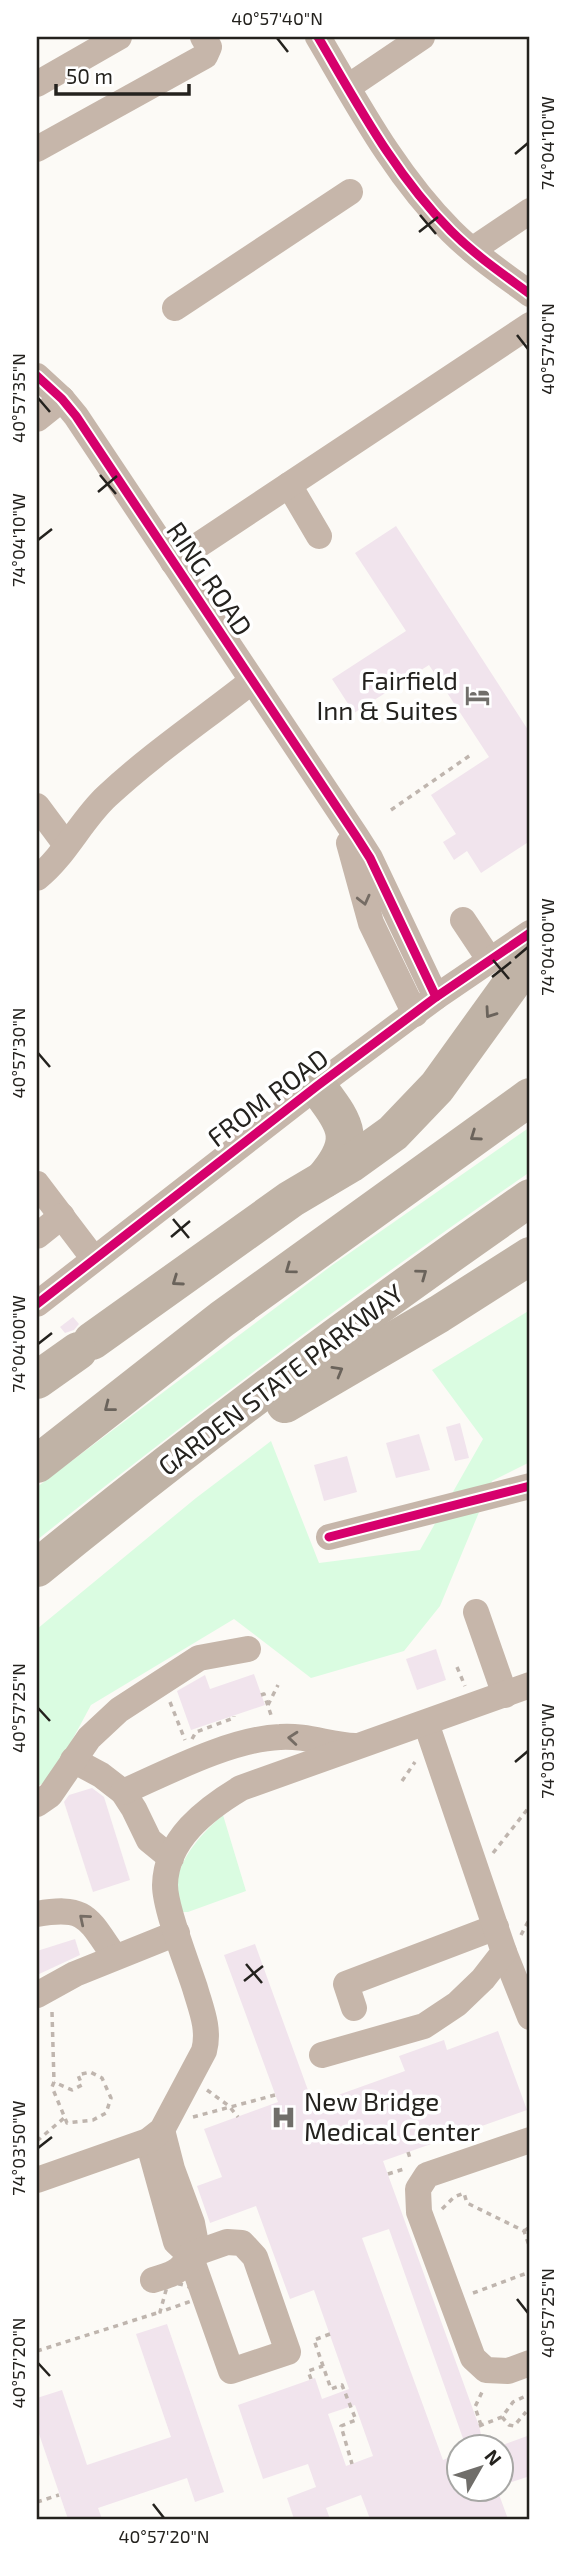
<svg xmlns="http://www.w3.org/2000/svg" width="567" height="2556" viewBox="0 0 567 2556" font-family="'Exo 2',sans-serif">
  <rect width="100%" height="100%" fill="#fcfaf6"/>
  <!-- green -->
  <g fill="#dafce1">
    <path d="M530 1127V1172C361 1288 198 1412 37 1540V1487L331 1266Z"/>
    <polygon points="530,1310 530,1462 492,1481 440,1606 404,1651 311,1678 234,1619 91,1705 50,1781 37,1786 37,1629 196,1498 271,1441 319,1563 420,1550 483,1439 432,1370"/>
    <path d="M223 1815 246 1891 188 1912H180C178 1902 174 1888 177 1879 183 1854 204 1831 223 1815Z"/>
  </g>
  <!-- building -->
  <g fill="#f1e4ed" fill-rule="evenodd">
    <polygon points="396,526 530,733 530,841 481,873 467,851 454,860 443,842 456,834 431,795 489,757 429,665 354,713 332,679 406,631 355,553"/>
    <polygon points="73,1317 79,1324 74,1330 65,1333 60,1327"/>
    <polygon points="460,1423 469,1458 455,1461 446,1427"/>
    <polygon points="419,1434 430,1470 396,1478 386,1443"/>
    <polygon points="347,1456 357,1492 324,1501 314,1465"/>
    <polygon points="436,1649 446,1680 417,1690 406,1659"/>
    <polygon points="254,1674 265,1705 191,1730 177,1691 205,1675 210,1689"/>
    <polygon points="92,1788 104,1797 130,1880 93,1892 64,1802 69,1795"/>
    <polygon points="75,1939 80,1955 37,1975 37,1951"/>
    <path d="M255 1944 313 2104 405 2071 399 2056 444 2040 447 2050 498 2031 527 2110 383 2161 479 2426 484 2447H466L389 2229 362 2238 443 2460 458 2454V2489H497L508 2519H370L361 2495 326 2508 330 2519H294L287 2498 316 2487 308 2464 263 2479 238 2405 315 2378 322 2399 349 2389 314 2290 290 2299 256 2206 210 2223 197 2186 222 2177 204 2129 278 2102 224 1955ZM355 2405 373 2456 346 2466 328 2414Z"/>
    <polygon points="167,2324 224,2492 195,2502 187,2478 98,2508 102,2519 68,2519 37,2428 37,2398 62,2390 87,2465 171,2437 136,2334"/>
    <polygon points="530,2435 530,2476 500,2486 500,2446"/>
  </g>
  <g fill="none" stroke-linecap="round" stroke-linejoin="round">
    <!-- path -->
    <g stroke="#bfb5ae" stroke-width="3.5" stroke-dasharray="5 5" stroke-linecap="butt">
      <polyline points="391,810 472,754"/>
      <polyline points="457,1667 465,1686"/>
      <polyline points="261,1695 264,1694 272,1718"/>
      <polyline points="170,1702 185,1740"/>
      <polyline points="268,1705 278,1685"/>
      <polyline points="192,1739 196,1732 234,1718 234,1716"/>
      <polyline points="402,1781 415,1762"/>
      <polyline points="493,1853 530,1806"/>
      <polyline points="521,1935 530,1918"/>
      <polyline points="52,2012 54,2082 52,2087 67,2123 93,2120 106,2113 111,2098 102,2078 90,2072 78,2075 82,2085 72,2090 54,2082"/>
      <polyline points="207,2090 229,2106 238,2117"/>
      <polyline points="193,2117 275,2095"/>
      <polyline points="37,2141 64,2118"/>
      <polyline points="408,2152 411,2161"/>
      <polyline points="388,2174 407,2168"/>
      <polyline points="442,2209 454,2197 464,2193 467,2203 524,2231 530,2248"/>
      <polyline points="524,2231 530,2227"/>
      <path d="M168 2283C180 2283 190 2286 200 2293V2298L160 2312Z"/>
      <polyline points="473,2293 530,2272"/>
      <polyline points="330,2334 314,2340 331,2389 342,2385 356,2420 341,2426 352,2464"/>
      <polyline points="37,2351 160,2312"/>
      <polyline points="311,2379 308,2371 323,2366"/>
      <polyline points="502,2417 509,2425 514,2426 526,2412"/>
      <polyline points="481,2425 475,2407 482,2392"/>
      <polyline points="479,2426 502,2417 513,2402 530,2394"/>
      <polyline points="37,2502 59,2495"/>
    </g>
    <!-- minor -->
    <g stroke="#c6b6aa" stroke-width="26">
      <path d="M318 37C358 105 395 175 451 231 475 255 503 274 530 294"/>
      <polyline points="37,84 119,37"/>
      <polyline points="348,87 422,37"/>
      <polyline points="37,149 205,56 209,47 203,37"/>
      <polyline points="472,250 530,211"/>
      <polyline points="175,308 350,192"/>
      <polyline points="37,376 62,399 76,416 356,836 370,858 436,997"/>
      <polyline points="37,419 62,399"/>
      <polyline points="289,485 319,536"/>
      <polyline points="173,562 530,325"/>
      <polyline points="37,806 66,845"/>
      <polyline points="349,843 371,923 415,1014"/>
      <path d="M37 878C65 856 81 820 107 796 152 754 204 719 252 681"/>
      <polyline points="463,920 489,959"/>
      <polyline points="37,1184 94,1259"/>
      <polyline points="37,1236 62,1216"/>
      <polyline points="37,1304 317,1086 436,997 530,933"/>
      <polyline points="329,1537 530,1486"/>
      <polyline points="476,1612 505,1695"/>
      <polyline points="73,1760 101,1775 123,1792 134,1809 149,1840 171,1858"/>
      <path d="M123 1792C168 1772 231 1739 280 1737 306 1735 330 1745 355 1746"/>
      <polyline points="37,1804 50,1795 89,1738 119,1710 199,1658 248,1649"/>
      <path d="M37 1914C87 1905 88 1919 115 1957"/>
      <polyline points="504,1952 530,2017"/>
      <polyline points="37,1995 75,1974 177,1933"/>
      <polyline points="354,2008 346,1984 496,1927"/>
      <polyline points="322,2055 424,2026 457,2004 483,1979 504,1952 426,1723"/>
      <polyline points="530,2140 427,2175 418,2189 419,2212 473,2358 486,2370 508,2371 530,2363"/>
      <polyline points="148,2141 176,2242 190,2255 196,2244 192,2223 172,2169 162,2130"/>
      <path d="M37 2180 148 2141 162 2130 204 2051C210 2029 201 2009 195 1988 187 1963 165 1909 165 1885 166 1839 206 1809 241 1788L530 1685"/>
      <path d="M153 2280C171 2275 181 2272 190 2255L227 2242 242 2243 255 2257 288 2352 231 2371 190 2255"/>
    </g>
    <!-- highway -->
    <g stroke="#c0b3a6" stroke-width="38">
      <path d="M317 1086C345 1124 359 1138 324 1179"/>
      <polyline points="92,1341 291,1199 350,1164 393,1133 437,1087 530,958"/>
      <polyline points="37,1380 78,1351"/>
      <polyline points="285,1404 439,1314 530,1256"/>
      <polyline points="37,1464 222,1319 530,1097"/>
      <path d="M37 1568C196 1438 362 1315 530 1198"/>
    </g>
    <defs>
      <g id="cycleway">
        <path d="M318 37C358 105 395 175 451 231 475 255 503 274 530 294"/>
        <polyline points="37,376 62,399 76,416 356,836 370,858 436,997"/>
        <polyline points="37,1304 317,1086 436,997 530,933"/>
        <polyline points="329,1537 530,1486"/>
      </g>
    </defs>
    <!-- cycleway casing -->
    <use href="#cycleway" stroke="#fff" stroke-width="13"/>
    <!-- cycleway -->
    <use href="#cycleway" stroke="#d6006c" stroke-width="9"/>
  </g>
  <!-- one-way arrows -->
  <defs><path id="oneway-chevron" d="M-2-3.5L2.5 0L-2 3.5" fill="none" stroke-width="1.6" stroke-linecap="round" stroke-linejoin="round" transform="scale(1.75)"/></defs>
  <g stroke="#756c64">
    <use href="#oneway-chevron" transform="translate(364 900) rotate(76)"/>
    <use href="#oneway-chevron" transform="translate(293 1738) rotate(-175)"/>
    <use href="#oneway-chevron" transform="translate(84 1919) rotate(-140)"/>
  </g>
  <g stroke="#6a635b">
    <use href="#oneway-chevron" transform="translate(490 1013) rotate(125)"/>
    <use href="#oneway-chevron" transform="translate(475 1136) rotate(145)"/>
    <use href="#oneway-chevron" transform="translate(290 1269) rotate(144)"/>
    <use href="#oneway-chevron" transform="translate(422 1274) rotate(-36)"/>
    <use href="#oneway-chevron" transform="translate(177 1281) rotate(145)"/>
    <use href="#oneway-chevron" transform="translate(338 1371) rotate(-30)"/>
    <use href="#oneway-chevron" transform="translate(109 1407) rotate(142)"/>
  </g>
  <!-- ticks -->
  <path fill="none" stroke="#24221e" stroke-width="2.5" d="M277 38 288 52M515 154 528 143M420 215 436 234M419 232 438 217M517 335 528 349M38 398 50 412M100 475 116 494M98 492 117 476M38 540 52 529M515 958 528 947M493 960 509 979M492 977 511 962M38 1053 50 1067M173 1219 189 1238M171 1237 190 1221M38 1344 52 1333M38 1708 50 1721M515 1762 528 1751M246 1964 262 1983M244 1981 263 1966M38 2148 52 2137M517 2299 528 2313M38 2363 50 2376M153 2504 164 2518"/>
  <!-- icons -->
  <defs>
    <symbol id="hotel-bare" viewBox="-9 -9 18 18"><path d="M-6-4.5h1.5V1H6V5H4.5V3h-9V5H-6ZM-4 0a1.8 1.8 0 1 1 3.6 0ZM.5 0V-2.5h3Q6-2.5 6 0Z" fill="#706e6a" stroke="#fff" stroke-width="2.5" paint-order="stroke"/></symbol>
    <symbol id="hospital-bare" viewBox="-9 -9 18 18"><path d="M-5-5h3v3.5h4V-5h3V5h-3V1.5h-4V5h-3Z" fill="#706e6a" stroke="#fff" stroke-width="2.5" paint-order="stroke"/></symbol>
  </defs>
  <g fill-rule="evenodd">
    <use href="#hotel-bare" x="460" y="678" width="35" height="35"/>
    <use href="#hospital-bare" x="266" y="2100" width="35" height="35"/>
  </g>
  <g text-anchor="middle" stroke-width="7" stroke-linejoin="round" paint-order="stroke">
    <!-- street labels -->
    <g font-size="26" fill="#24221e" stroke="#fff">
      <text transform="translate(209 579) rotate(56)" y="9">RING ROAD</text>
      <text transform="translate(268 1098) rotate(-37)" y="9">FROM ROAD</text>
      <text transform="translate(281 1380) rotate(-37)" y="9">GARDEN STATE PARKWAY</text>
    </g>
    <!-- poi labels -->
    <g font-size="26" fill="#24221e" stroke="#fff" text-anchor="end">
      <text x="458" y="690">Fairfield<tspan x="458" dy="30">Inn &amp; Suites</tspan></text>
      <text x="304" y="2111" text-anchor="start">New Bridge<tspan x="304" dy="30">Medical Center</tspan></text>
    </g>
  </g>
  <!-- border -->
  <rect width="567" height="2556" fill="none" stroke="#ffffff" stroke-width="77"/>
  <!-- north arrow -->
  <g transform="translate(480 2468) rotate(51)"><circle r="33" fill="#ffffff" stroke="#a7a7a5" stroke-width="2"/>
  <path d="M0-5L12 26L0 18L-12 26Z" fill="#706e6a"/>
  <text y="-10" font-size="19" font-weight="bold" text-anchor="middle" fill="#24221e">N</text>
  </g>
  <!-- scale -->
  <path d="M56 84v10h133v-10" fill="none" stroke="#24221e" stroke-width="3.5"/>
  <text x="66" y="84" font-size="21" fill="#24221e" stroke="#ffffff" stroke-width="5" paint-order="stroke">50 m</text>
  <rect x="38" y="38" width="490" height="2480" fill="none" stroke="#24221e" stroke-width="2.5"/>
  <g font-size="18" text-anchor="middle" fill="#24221e">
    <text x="277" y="25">40°57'40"N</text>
    <text transform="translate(548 143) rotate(-90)" y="6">74°04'10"W</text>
    <text transform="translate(548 349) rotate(-90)" y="6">40°57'40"N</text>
    <text transform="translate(19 398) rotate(-90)" y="6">40°57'35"N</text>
    <text transform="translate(19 540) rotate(-90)" y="6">74°04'10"W</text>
    <text transform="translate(548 947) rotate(-90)" y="6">74°04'00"W</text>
    <text transform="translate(19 1053) rotate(-90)" y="6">40°57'30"N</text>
    <text transform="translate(19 1344) rotate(-90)" y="6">74°04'00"W</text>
    <text transform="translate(19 1708) rotate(-90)" y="6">40°57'25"N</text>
    <text transform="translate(548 1751) rotate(-90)" y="6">74°03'50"W</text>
    <text transform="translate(19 2148) rotate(-90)" y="6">74°03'50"W</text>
    <text transform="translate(548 2313) rotate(-90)" y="6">40°57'25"N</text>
    <text transform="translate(19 2363) rotate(-90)" y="6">40°57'20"N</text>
    <text x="164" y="2543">40°57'20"N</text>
  </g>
</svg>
